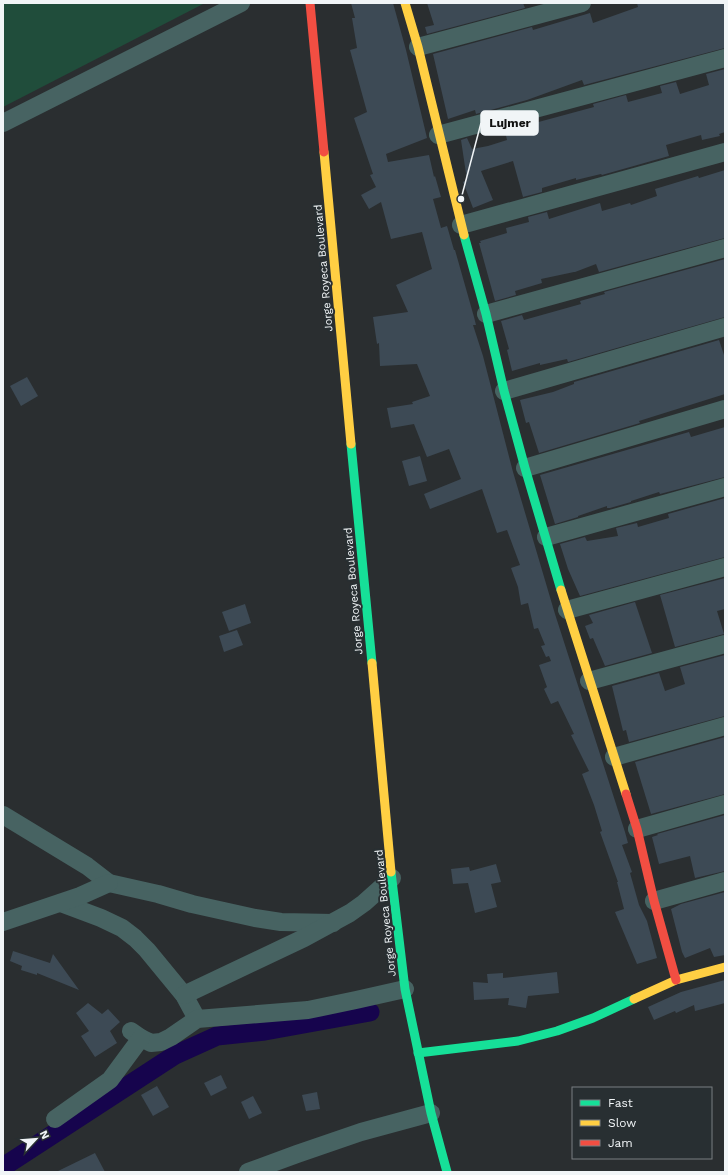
<svg xmlns="http://www.w3.org/2000/svg" width="728" height="1175" viewBox="0 0 728 1175" font-family="'Work Sans',sans-serif">
  <rect width="100%" height="100%" fill="#2a2e30"/>
  <!-- green -->
  <polygon fill="#204d3b" points="3,3 205,3 3,107"/>
  <g fill="none" stroke-linecap="round" stroke-linejoin="round">
    <!-- canal -->
    <polyline stroke="#16044d" stroke-width="19" points="3,1167 175,1055 217,1036 265,1031 370,1012"/>
  </g>
  <!-- building -->
  <g fill="#3d4a55">
    <polygon points="351,3 393,3 406,50 427,138 386,154 388,162 429,155 434,177 435,176 441,197 433,199 441,228 447,226 454,250 455,250 474,317 476,325 473,325 483,356 513,472 555,614 625,832 628,843 622,845 632,872 630,873 639,905 647,921 657,958 637,964 615,912 624,909 617,882 618,882 600,832 602,831 594,805 582,774 589,771 571,735 574,734 558,701 551,704 544,689 547,687 539,665 551,661 549,656 546,657 541,646 545,645 538,628 534,629 528,603 521,605 518,587 511,568 520,565 507,530 497,533 482,489 430,509 424,494 461,479 449,449 427,457 414,424 391,428 387,408 413,404 412,402 430,396 417,364 380,366 379,343 377,344 373,317 408,312 396,285 432,269 422,232 391,239 381,202 369,209 361,195 376,187 370,175 373,174 354,118 367,112 350,50 357,48 352,18 355,18"/>
    <polygon points="427,3 523,3 525,8 427,34 425,27 434,25"/>
    <polygon points="637,3 725,3 725,48 584,85 582,80 527,100 476,114 475,110 448,119 433,54 532,27 533,30 590,13 593,23 638,7"/>
    <polygon points="725,69 725,132 719,134 720,136 702,140 701,135 666,145 669,156 602,175 601,174 576,180 576,178 542,188 542,192 523,197 513,161 481,171 493,200 473,208 463,182 467,180 461,140 467,138 472,149 488,146 507,140 505,131 594,107 593,104 626,95 628,102 662,93 660,86 676,82 680,94 709,85 706,74"/>
    <polygon points="725,170 725,238 599,272 596,264 575,272 574,272 541,279 542,283 515,291 516,295 495,301 479,243 481,243 480,241 507,233 506,228 529,222 528,217 547,212 549,219 600,203 602,211 630,203 631,205 657,196 655,189 698,176 699,178"/>
    <polygon points="725,259 725,317 568,362 567,359 540,365 540,363 512,371 507,350 509,349 501,321 522,315 524,320 581,304 580,301 605,294 604,292"/>
    <polygon points="719,340 725,358 725,394 639,421 640,423 539,453 529,422 526,423 520,400 553,392 574,384 574,382"/>
    <polygon points="27,377 38,396 21,406 10,386"/>
    <polygon points="725,427 725,477 660,494 659,492 631,501 631,502 610,508 607,508 607,506 578,516 578,517 555,524 540,475 689,432 691,437"/>
    <polygon points="420,456 427,481 409,486 402,461"/>
    <polygon points="725,498 725,557 580,596 568,569 560,544 585,537 587,541 618,536 616,528 637,523 638,527 669,518 668,514"/>
    <polygon points="725,578 725,609 717,611 724,634 675,647 660,595"/>
    <polygon points="635,602 652,653 605,666 593,638 590,639 585,626 593,623 589,615"/>
    <polygon points="245,604 251,623 229,631 222,612"/>
    <polygon points="237,630 243,645 224,652 219,636"/>
    <polygon points="725,655 725,716 629,742 626,730 623,731 612,686 659,673 665,691 685,684 680,667"/>
    <polygon points="725,737 725,794 651,814 635,762"/>
    <polygon points="725,815 725,871 695,878 690,856 659,864 652,837 658,835 657,834"/>
    <polygon points="496,864 501,882 491,884 497,907 475,913 468,883 453,884 451,869 469,867 470,871"/>
    <polygon points="725,892 725,955 714,957 710,948 685,958 682,952 671,909 681,904"/>
    <polygon points="13,951 50,963 53,954 79,990 37,973 37,975 21,970 22,966 10,961"/>
    <polygon points="557,972 559,993 528,996 526,1008 508,1005 509,998 474,1000 473,982 488,983 487,974 503,973 503,978"/>
    <polygon points="725,980 725,1003 695,1011 694,1005 676,1013 675,1011 654,1020 648,1007 681,992"/>
    <polygon points="88,1003 102,1014 108,1009 120,1022 110,1031 117,1043 95,1057 81,1036 89,1031 76,1013"/>
    <polygon points="221,1075 227,1088 211,1096 204,1083"/>
    <polygon points="157,1086 169,1107 153,1116 141,1095"/>
    <polygon points="317,1092 320,1109 306,1111 302,1095"/>
    <polygon points="253,1096 262,1113 249,1119 241,1102"/>
    <polygon points="95,1153 105,1172 56,1172"/>
  </g>
  <g fill="none" stroke-linecap="round" stroke-linejoin="round">
    <!-- street -->
    <g stroke="#476362" stroke-width="18">
      <polyline points="418,47 582,3"/>
      <polyline points="3,123 241,3"/>
      <polyline points="438,135 725,58"/>
      <polyline points="461,225 725,152"/>
      <polyline points="486,314 725,248"/>
      <polyline points="504,391 725,327"/>
      <polyline points="525,468 725,409"/>
      <polyline points="546,537 725,487"/>
      <polyline points="567,610 725,567"/>
      <polyline points="589,681 725,644"/>
      <polyline points="614,757 725,726"/>
      <polyline points="3,815 87,866 109,883 158,894 192,904 255,918 281,922 333,923"/>
      <polyline points="637,829 725,804"/>
      <polyline points="654,901 725,881"/>
      <polyline points="61,903 101,918 122,928 135,938 147,950 184,995 197,1019"/>
      <polyline points="3,922 80,896 109,883"/>
      <polyline points="184,995 304,938 350,913 364,903 392,878"/>
      <polyline points="131,1031 141,1038 151,1043 161,1042 171,1037 197,1019 308,1010 356,1000 405,989"/>
      <polyline points="55,1119 110,1080 141,1038"/>
      <polyline points="248,1172 297,1154 361,1132 431,1113"/>
    </g>
    <!-- fast -->
    <g stroke="#16e098" stroke-width="9">
      <polyline points="464,235 486,314 504,391 525,468 561,590"/>
      <polyline points="351,444 372,663"/>
      <polyline points="391,872 405,989 431,1113 447,1172"/>
      <polyline points="418,1053 518,1041 557,1031 593,1018 634,999"/>
    </g>
    <!-- slow -->
    <g stroke="#ffcf43" stroke-width="9">
      <polyline points="405,3 418,47 464,235"/>
      <polyline points="324,152 351,444"/>
      <polyline points="561,590 626,794"/>
      <polyline points="372,663 391,872"/>
      <polyline points="634,999 676,980 725,967"/>
    </g>
    <!-- jam -->
    <g stroke="#f24e42" stroke-width="9">
      <polyline points="310,3 324,152"/>
      <polyline points="626,794 637,829 654,901 676,980"/>
    </g>
  </g>
  <g text-anchor="middle" stroke-width="4" stroke-linejoin="round" paint-order="stroke">
    <!-- street labels -->
    <g font-size="11" fill="#f1f5f7" stroke="#282f32">
      <text transform="translate(323 268) rotate(-95)" y="4">Jorge Royeca Boulevard</text>
      <text transform="translate(353 591) rotate(-95)" y="4">Jorge Royeca Boulevard</text>
      <text transform="translate(385 913) rotate(-96)" y="4">Jorge Royeca Boulevard</text>
    </g>
  </g>
  <!-- callouts -->
  <path fill="none" stroke="#f1f5f7" stroke-width="1.5" d="M461 199L481 123"/>
  <circle fill="#f1f5f7" stroke="#282f32" stroke-width="1.5" cx="461" cy="199" r="4"/>
  <rect fill="#f1f5f7" stroke="#f1f5f7" stroke-width="1.5" x="481" y="111" width="57" height="24" rx="4"/>
  <g font-size="12" text-anchor="middle" font-weight="bold" fill="#111">
    <text x="510" y="127">Lujmer</text>
  </g>
  <!-- border -->
  <rect width="728" height="1175" fill="none" stroke="#f1f5f7" stroke-width="8"/>
  <!-- legend -->
  <rect x="572" y="1087" width="140" height="72" fill="#282f32" stroke="#787e81"/>
  <rect x="580" y="1100" width="20" height="6" fill="#16e098" stroke="#787e81"/>
  <text x="608" y="1107" font-size="12" fill="#f1f5f7">Fast</text>
  <rect x="580" y="1120" width="20" height="6" fill="#ffcf43" stroke="#787e81"/>
  <text x="608" y="1127" font-size="12" fill="#f1f5f7">Slow</text>
  <rect x="580" y="1140" width="20" height="6" fill="#f24e42" stroke="#787e81"/>
  <text x="608" y="1147" font-size="12" fill="#f1f5f7">Jam</text>
  <!-- north arrow -->
  <g transform="translate(36 1139) rotate(64)" stroke="#282f32" stroke-width="3" paint-order="stroke">
  <path d="M0-3L7 15L0 10L-7 15Z" fill="#f1f5f7"/>
  <text y="-6" font-size="11" font-weight="bold" text-anchor="middle" fill="#f1f5f7">N</text>
  </g>
</svg>
